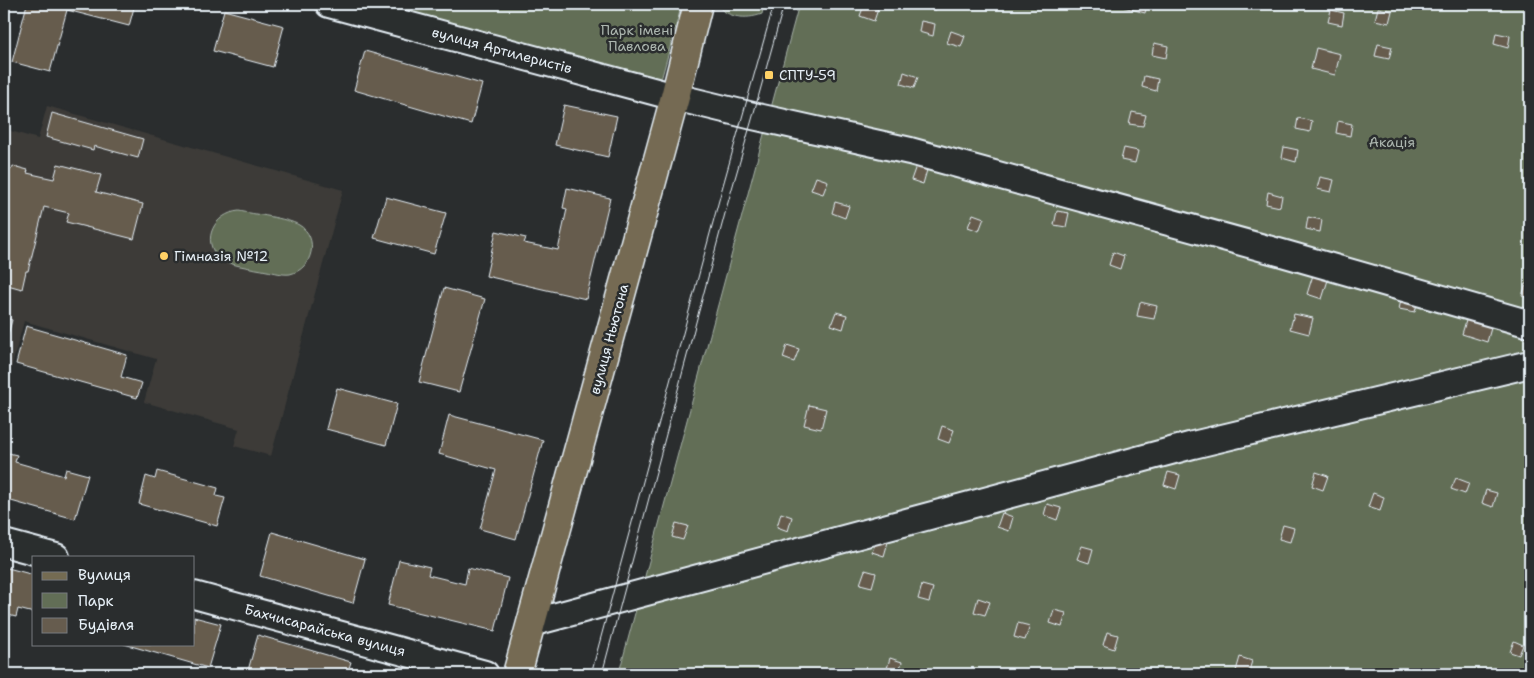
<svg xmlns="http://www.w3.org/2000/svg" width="1534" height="678" viewBox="0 0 1534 678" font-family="'Shantell Sans',sans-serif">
  <rect width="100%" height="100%" fill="#2a2d2e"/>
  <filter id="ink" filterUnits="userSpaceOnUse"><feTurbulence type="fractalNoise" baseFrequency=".02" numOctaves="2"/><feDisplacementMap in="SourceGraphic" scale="10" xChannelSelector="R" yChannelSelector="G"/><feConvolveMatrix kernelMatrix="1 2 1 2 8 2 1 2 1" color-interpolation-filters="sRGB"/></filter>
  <g filter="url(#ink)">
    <!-- built -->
    <polygon fill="#3c3b38" points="47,106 343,190 271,456 234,446 239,429 144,402 156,359 24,321 11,369 4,367 4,129 38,139"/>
    <!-- green -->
    <g fill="#626e56" stroke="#a5b0a7">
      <polygon points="374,4 682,4 661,80"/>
      <path d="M716 4H764L762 14C746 20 727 18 716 4Z"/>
      <polygon points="799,4 1530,4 1530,674 638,674 620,669"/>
      <path d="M239 211C253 214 287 218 299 225 320 237 313 269 290 274 282 275 274 272 267 271 254 268 229 266 219 258 200 240 215 213 239 211Z"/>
    </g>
    <!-- building -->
    <g fill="#665c4e" stroke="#e8f1f8">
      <polygon points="27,4 64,4 67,10 50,72 12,62"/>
      <polygon points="64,4 135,4 129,26 67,10"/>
      <polygon points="921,4 938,4 936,10 921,6"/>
      <polygon points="1125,4 1147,4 1145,13 1124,7"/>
      <polygon points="864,5 878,9 874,21 860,16"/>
      <polygon points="1378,8 1392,11 1389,23 1375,20"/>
      <polygon points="224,10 284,26 273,67 213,51"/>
      <polygon points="1331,10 1344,13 1342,25 1328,22"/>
      <polygon points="921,21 935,24 933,36 919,32"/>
      <polygon points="951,31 965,36 961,47 947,43"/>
      <polygon points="1496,33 1510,36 1508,48 1494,44"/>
      <polygon points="1154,43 1168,46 1166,58 1152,55"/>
      <polygon points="1378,44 1392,47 1389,59 1375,56"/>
      <polygon points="1316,48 1340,54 1335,75 1311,69"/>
      <polygon points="365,51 482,84 471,124 354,90"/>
      <polygon points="904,72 918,77 914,88 901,84"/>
      <polygon points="1144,76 1158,79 1156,91 1142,87"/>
      <polygon points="564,105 617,116 608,157 555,145"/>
      <polygon points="1132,112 1146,115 1143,126 1129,124"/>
      <polygon points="52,113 143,139 138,158 94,146 93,150 46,137"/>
      <polygon points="1298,118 1312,121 1310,132 1296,129"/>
      <polygon points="1338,121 1352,124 1350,136 1336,133"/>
      <polygon points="1284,147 1298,150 1296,162 1282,158"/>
      <polygon points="1124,148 1138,151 1135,163 1121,160"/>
      <polygon points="58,164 101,175 96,192 143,204 134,239 66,222 69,213 44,207 28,271 26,271 22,289 4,284 4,167 12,169 13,166 28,170 27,173 54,179"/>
      <polygon points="916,166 927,170 923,184 911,180"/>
      <polygon points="816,177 828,181 823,194 811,190"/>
      <polygon points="1320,177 1334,180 1331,192 1317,189"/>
      <polygon points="567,188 610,198 586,299 486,276 496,231 526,238 524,243 558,250 567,209 563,208"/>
      <polygon points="1268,192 1282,196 1280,207 1266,204"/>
      <polygon points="386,197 446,213 434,254 374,238"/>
      <polygon points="835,202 849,206 845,218 832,213"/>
      <polygon points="1057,211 1069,213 1066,227 1054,225"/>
      <polygon points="973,214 984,218 979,231 968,227"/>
      <polygon points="1308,217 1322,220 1320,232 1306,229"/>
      <polygon points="1113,252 1124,256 1120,269 1109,265"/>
      <polygon points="1313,275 1328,280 1322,299 1307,294"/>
      <polygon points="1528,278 1530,279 1530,299 1522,296"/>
      <polygon points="444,288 485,299 459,392 419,382"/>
      <polygon points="1402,296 1418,300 1415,312 1399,309"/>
      <polygon points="1140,302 1157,306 1154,319 1137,316"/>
      <polygon points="836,312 847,315 843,329 831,325"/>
      <polygon points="1294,314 1313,318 1309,334 1290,329"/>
      <polygon points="1468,314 1493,321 1487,342 1462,334"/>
      <polygon points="4,317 12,320 4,349"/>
      <polygon points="26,326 127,355 121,377 142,383 137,398 16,364"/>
      <polygon points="787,345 799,349 794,362 783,358"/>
      <polygon points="337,388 397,404 386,445 326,429"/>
      <polygon points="809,405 826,409 821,429 804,425"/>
      <polygon points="449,415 543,440 516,539 480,529 496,470 439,454"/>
      <polygon points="942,426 954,430 949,443 938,439"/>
      <polygon points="4,452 17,455 15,462 64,476 66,469 88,475 75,519 4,499"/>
      <polygon points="157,471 218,488 216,496 225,498 217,526 139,504 146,476 155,479"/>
      <polygon points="1168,472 1180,475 1176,489 1164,485"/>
      <polygon points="1316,472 1328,476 1323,490 1312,486"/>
      <polygon points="1456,478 1469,483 1465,494 1451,489"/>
      <polygon points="1486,490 1497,493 1493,507 1482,503"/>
      <polygon points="1373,493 1384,497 1380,511 1368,507"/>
      <polygon points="1047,504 1061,508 1057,520 1044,515"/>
      <polygon points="781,513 792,517 788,531 777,527"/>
      <polygon points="1002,513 1013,517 1009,531 997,527"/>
      <polygon points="676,523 688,526 683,540 672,537"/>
      <polygon points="1283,525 1294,528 1290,542 1279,539"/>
      <polygon points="272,532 365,559 353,603 260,576"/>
      <polygon points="877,539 888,542 884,556 872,552"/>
      <polygon points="1082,546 1093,549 1089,563 1077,559"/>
      <polygon points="399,560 430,567 428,575 465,584 468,568 508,578 495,631 388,605"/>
      <polygon points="4,567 34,575 34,613 18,609 16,617 4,614"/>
      <polygon points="865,570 876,573 872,587 860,584"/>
      <polygon points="922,585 933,588 929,602 918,599"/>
      <polygon points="978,598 990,602 985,615 974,612"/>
      <polygon points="1054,610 1066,613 1062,627 1050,623"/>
      <polygon points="194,617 221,624 208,668 124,644 194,644"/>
      <polygon points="1018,623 1030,626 1025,640 1014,637"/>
      <polygon points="1107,632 1118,635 1114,649 1103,645"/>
      <polygon points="258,635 351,662 347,674 247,674"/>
      <polygon points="1514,641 1523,645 1519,655 1510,652"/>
      <polygon points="1240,657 1252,661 1248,674 1236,671"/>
      <polygon points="890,658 902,662 898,674 886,672"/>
    </g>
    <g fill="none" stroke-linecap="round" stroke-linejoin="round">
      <defs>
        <g id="minor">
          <polyline points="329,4 675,97 753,116 910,151 1282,253 1530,324"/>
          <polyline points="4,543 56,557"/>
          <polyline points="194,595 485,674"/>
          <polyline points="531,623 1193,445 1530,364"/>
        </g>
        <polyline id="major" points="517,674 675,97 698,4"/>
      </defs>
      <!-- minor casing -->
      <use href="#minor" stroke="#e8f1f8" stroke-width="30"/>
      <!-- major casing -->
      <use href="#major" stroke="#e8f1f8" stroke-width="31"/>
      <!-- minor -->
      <use href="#minor" stroke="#2a2d2e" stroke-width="26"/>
      <!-- major -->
      <use href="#major" stroke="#746b52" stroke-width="28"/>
      <!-- tram -->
      <g stroke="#e8f1f8" stroke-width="1">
        <polyline points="591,674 722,189 774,4"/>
        <polyline points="602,674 727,206 753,116 784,4"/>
      </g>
    </g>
  </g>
  <!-- markers -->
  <g fill="#ffd166" stroke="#2a2d2e" stroke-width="2">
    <rect x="764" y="70" width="10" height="10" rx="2.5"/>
    <circle cx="164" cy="256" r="5"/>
  </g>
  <g text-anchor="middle" stroke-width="5" stroke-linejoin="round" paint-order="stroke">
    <!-- park labels -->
    <g font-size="14" fill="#acb6af" stroke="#2a2d2e">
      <text x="637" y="35">Парк імені<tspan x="637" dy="16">Павлова</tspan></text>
      <text x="1392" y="147">Акація</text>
    </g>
    <!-- street labels -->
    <g font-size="14" fill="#e8f1f8" stroke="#2a2d2e">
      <text transform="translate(502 50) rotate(15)" y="5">вулиця Артилеристів</text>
      <text transform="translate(609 339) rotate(-75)" y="5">вулиця Ньютона</text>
      <text transform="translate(325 630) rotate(15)" y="5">Бахчисарайська вулиця</text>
    </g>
    <!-- poi labels -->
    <g font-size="14" fill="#e8f1f8" stroke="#2a2d2e" text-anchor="start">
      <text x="779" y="80">СПТУ-59</text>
      <text x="174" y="261">Гімназія №12</text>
    </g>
  </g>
  <!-- margin -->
  <rect width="1534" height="678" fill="none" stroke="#2a2d2e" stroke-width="20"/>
  <rect x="10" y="10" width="1514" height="658" fill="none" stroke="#e8f1f8" stroke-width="2" filter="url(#ink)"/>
  <!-- legend -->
  <rect x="32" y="556" width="162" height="90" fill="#2a2d2e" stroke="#767b7f"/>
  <rect x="42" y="572" width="25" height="8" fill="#746b52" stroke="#767b7f"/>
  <text x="78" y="580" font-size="15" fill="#e8f1f8">Вулиця</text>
  <rect x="42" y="593" width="25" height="15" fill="#626e56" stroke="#767b7f"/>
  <text x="78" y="606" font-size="15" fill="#e8f1f8">Парк</text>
  <rect x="42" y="618" width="25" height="15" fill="#665c4e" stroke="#767b7f"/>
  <text x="78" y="630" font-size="15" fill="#e8f1f8">Будівля</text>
</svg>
